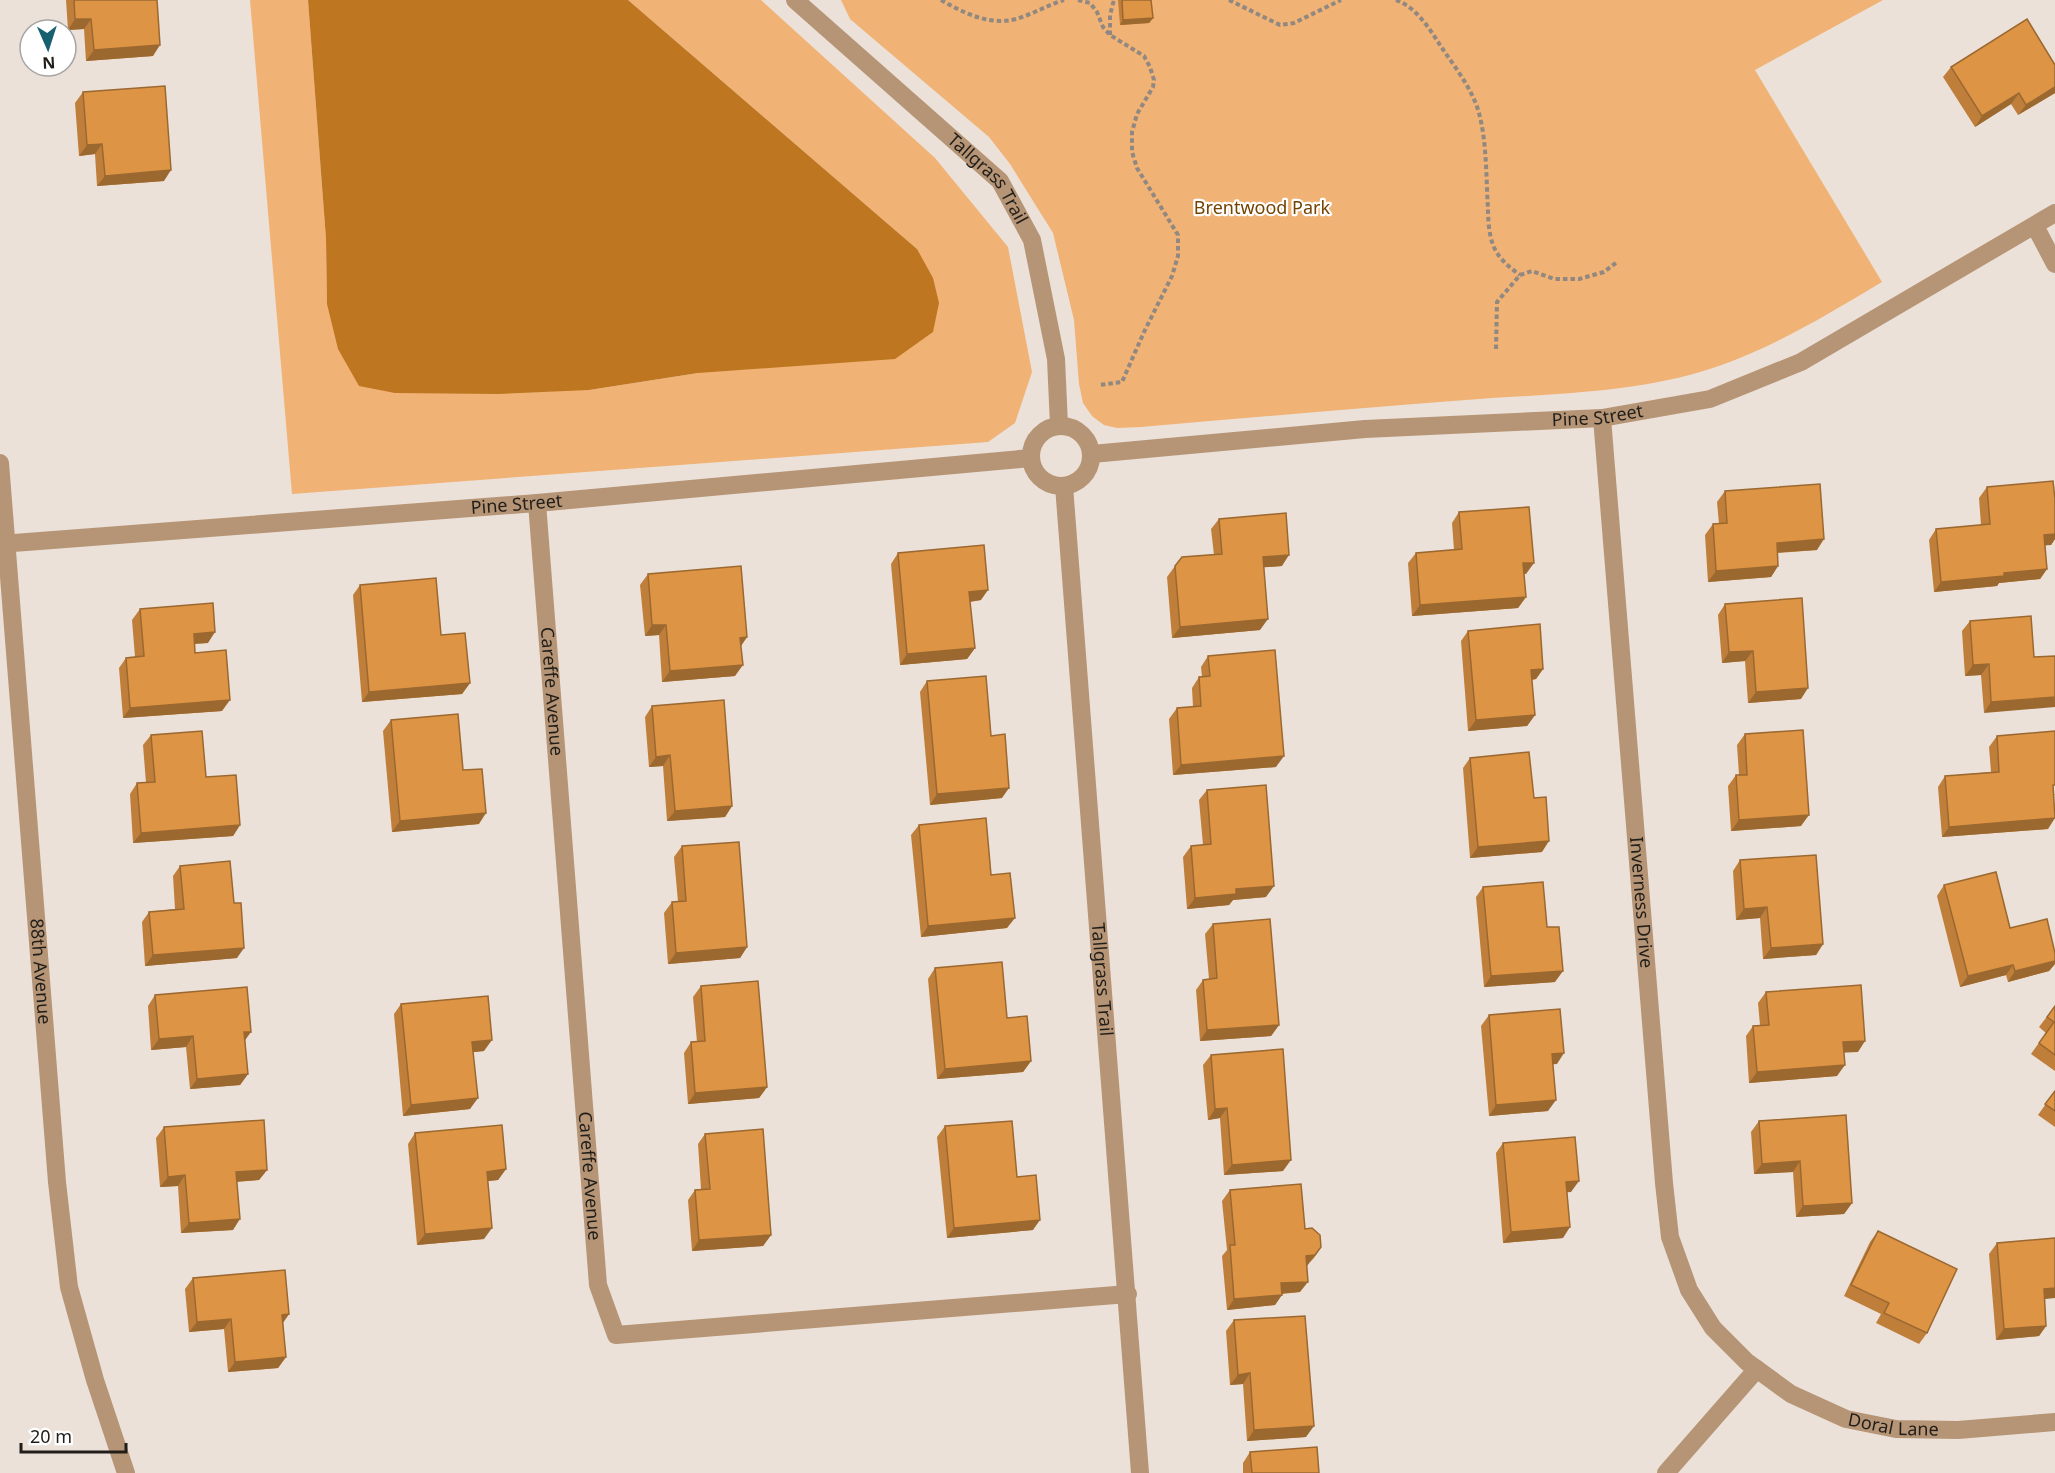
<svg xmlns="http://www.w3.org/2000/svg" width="2055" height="1473" viewBox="0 0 2055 1473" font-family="'Noto Sans',sans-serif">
  <rect width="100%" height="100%" fill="#ece1d8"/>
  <!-- green -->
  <g fill="#f0b275">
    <polygon points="250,0 308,0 326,239 327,304 589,390 698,373 917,249 628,0 761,0 935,158 1008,247 1032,372 1015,423 988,442 292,494"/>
    <path d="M841 0H1883L1755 70 1882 282C1823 317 1767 352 1700 372 1625 394 1544 394 1466 400 1358 408 1250 418 1141 427L1117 428 1104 425 1092 416 1083 403 1079 384 1074 320 1053 233 1010 164 989 137 850 19Z"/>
  </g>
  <!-- water -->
  <polygon fill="#be7621" points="308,0 628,0 917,249 933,278 939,303 933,332 895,359 698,373 589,390 499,394 395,393 359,386 338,349 327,304 326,239"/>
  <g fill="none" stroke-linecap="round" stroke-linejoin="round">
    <!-- path -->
    <g stroke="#908881" stroke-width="4" stroke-dasharray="4.5 3" stroke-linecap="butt">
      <path d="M941 0C964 13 989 26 1016 19 1033 14 1048 5 1064 0"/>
      <polyline points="1078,0 1090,3 1097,12 1103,27 1110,35 1144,56 1150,67 1154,80 1153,87 1137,114 1132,132 1132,152 1137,168 1178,235 1178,256 1172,276 1144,332 1122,382 1099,385"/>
      <polyline points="1229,0 1280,25 1294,23 1341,0"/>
      <path d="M1396 0C1416 7 1429 28 1440 45 1454 66 1472 88 1479 113 1487 143 1486 178 1488 209 1488 220 1489 234 1493 245 1498 258 1509 267 1520 275"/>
      <polyline points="1110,35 1110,15 1114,0"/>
      <polyline points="1496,349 1497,302 1520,275 1532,271 1554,279 1579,279 1604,272 1617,262"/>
    </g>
    <!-- minor -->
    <g stroke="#b69576" stroke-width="18">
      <path id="s1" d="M795 0 1000 181 1032 240 1056 359 1059 425"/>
      <polyline points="2035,226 2055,264"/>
      <path id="s2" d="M1602 418 1664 1183 1670 1237 1689 1290 1713 1328 1747 1362 1791 1394 1846 1419 1896 1429 1958 1430 2055 1422"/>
      <circle cx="1061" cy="456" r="30"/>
      <path id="s3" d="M1092 454 1365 429 1602 418 1710 399 1801 362 2055 213"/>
      <path id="s4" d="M0 463 57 1182 69 1287 95 1380 126 1473"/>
      <path id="s5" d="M1064 486 1140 1473"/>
      <path id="s6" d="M537 503 598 1285 616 1335 1128 1294"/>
      <path id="s7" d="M0 544 537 503 1031 458"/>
      <polyline points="1666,1473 1757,1369"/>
    </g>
  </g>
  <!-- wall -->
  <g fill="#bf7f3b">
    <polygon points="66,0 157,0 153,56 86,61 84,29 68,30"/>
    <polygon points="1118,0 1151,0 1153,18 1149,23 1120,25"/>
    <polygon points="2055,65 2055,93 2018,115 2011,104 1975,127 1943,77 1951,67"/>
    <polygon points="83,92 164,181 97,186 95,154 79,156 75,103"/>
    <polygon points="1987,487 2055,499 2055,539 2051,545 2045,545 2047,569 2040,579 1999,583 1997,586 1934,592 1929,540 1936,529 1981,525 1979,498"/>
    <polygon points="1725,491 1817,550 1777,553 1778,566 1771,577 1708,582 1705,535 1713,524 1719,524 1717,502"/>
    <polygon points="1459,512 1526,574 1524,574 1526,597 1518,608 1412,616 1408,563 1416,553 1454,550 1452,523"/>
    <polygon points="1219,519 1282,566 1264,567 1260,630 1172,638 1167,577 1175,566 1214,555 1211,529"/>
    <polygon points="898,553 981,600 970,602 975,648 967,659 900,665 891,564"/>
    <polygon points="648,574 747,637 741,646 735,676 662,682 659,635 645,636 640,585"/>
    <polygon points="360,585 441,635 470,683 462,694 362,702 353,595"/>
    <polygon points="1725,604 1801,699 1748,703 1745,661 1722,663 1718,615"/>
    <polygon points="140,609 208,643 195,644 195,653 222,711 123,718 119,668 126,658 135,657 132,620"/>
    <polygon points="1970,621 2034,657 1984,713 1981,675 1965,676 1962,631"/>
    <polygon points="1468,631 1543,669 1536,679 1532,680 1535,715 1527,726 1468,731 1461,641"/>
    <polygon points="1208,656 1276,767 1173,775 1169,719 1177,708 1193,707 1192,688 1199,677 1202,677 1201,667"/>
    <polygon points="927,681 991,736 1002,798 930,805 920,692"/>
    <polygon points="652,706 732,806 725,817 667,821 663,766 649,767 645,717"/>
    <polygon points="391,720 463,770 479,824 392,832 383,731"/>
    <polygon points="1745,734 1801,826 1731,831 1728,786 1736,775 1739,775 1737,745"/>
    <polygon points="151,735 206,777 240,825 233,836 133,843 130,794 137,783 146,783 143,745"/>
    <polygon points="1997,736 2055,795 2054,795 2048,829 1942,837 1938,787 1945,776 1991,772 1989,747"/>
    <polygon points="1470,758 1534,798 1542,852 1470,858 1463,768"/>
    <polygon points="1207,790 1266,897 1233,900 1229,905 1187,909 1183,857 1191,846 1203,845 1199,800"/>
    <polygon points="919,825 991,875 1007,928 921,937 911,835"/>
    <polygon points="682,846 747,947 740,958 668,964 664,913 672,902 678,902 674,857"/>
    <polygon points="1740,860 1823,944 1816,955 1763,959 1760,918 1736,920 1733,871"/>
    <polygon points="180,866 234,903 237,958 145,966 142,922 149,912 175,909 173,876"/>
    <polygon points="1944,885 2010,928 2055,953 2055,964 2049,971 2008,982 2006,975 1960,987 1937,896"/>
    <polygon points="1483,887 1547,927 1555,982 1484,987 1476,897"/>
    <polygon points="1213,924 1279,1025 1271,1036 1200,1041 1196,990 1203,980 1209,979 1205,934"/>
    <polygon points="935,968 1007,1018 1031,1061 1023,1072 937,1079 928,979"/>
    <polygon points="701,986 767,1087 759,1098 688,1104 684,1053 691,1042 697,1042 693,997"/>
    <polygon points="1766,992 1858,1052 1844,1052 1837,1076 1749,1083 1746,1036 1753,1026 1760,1025 1758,1003"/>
    <polygon points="155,995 245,1040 248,1074 240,1085 190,1089 186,1047 151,1050 148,1006"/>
    <polygon points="401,1004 484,1051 473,1052 470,1109 403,1116 394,1014"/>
    <polygon points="2055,1006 2055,1071 2031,1054 2046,1033 2039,1027"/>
    <polygon points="1489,1015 1557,1064 1553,1064 1548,1111 1489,1116 1481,1026"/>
    <polygon points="1211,1055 1283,1171 1224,1175 1220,1118 1208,1120 1203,1065"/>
    <polygon points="2055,1091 2055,1127 2038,1115"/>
    <polygon points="1759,1121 1852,1203 1844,1214 1796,1217 1793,1172 1754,1174 1751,1132"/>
    <polygon points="945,1126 1017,1177 1033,1230 947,1238 937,1137"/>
    <polygon points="164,1127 267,1170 259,1180 237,1182 233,1230 181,1233 178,1186 160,1187 156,1138"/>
    <polygon points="415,1133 506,1169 498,1180 488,1181 484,1239 417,1245 408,1144"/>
    <polygon points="705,1134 771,1235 763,1246 692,1251 688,1200 695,1190 701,1189 698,1144"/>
    <polygon points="1503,1143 1571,1192 1567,1192 1563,1238 1503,1243 1496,1153"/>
    <polygon points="1230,1190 1305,1229 1321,1247 1314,1258 1306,1266 1300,1292 1282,1294 1275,1305 1227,1310 1222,1256 1227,1250 1222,1201"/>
    <polygon points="1878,1231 1927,1333 1919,1344 1876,1323 1881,1314 1844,1296 1870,1242"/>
    <polygon points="1997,1243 2046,1326 2039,1336 1996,1340 1989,1254"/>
    <polygon points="193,1278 289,1314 283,1323 286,1357 278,1368 228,1372 224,1329 189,1332 185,1289"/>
    <polygon points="1234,1320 1306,1437 1247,1441 1243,1384 1230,1385 1226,1331"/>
    <polygon points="1250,1452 1319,1473 1243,1473 1243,1463"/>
  </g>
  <!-- shaded-wall -->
  <g fill="#9b6830">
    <polygon points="1153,18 1149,23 1120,25 1123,20"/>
    <polygon points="75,19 91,19 84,29 68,30"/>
    <polygon points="160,45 153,56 86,61 94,50"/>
    <polygon points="2055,87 2055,93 2018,115 2026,105"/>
    <polygon points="2019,93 2011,104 1975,127 1982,116"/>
    <polygon points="102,144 95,154 79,156 87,145"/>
    <polygon points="171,170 164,181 97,186 105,176"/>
    <polygon points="2055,534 2055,539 2051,545 2037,546 2044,535"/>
    <polygon points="1824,539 1817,550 1769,553 1777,543"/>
    <polygon points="1289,555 1282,566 1255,568 1263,557"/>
    <polygon points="1523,563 1534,563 1526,574 1516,574"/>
    <polygon points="1778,566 1771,577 1708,582 1716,571"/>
    <polygon points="2047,569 2040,579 1999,583 1997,586 1934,592 1941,582 2004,573"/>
    <polygon points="988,590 981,600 961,603 969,592"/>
    <polygon points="1526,597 1518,608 1412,616 1420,605"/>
    <polygon points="1268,619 1260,630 1172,638 1180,627"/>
    <polygon points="652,625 666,625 659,635 645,636"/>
    <polygon points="215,632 208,643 186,644 194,634"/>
    <polygon points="747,637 740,647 740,638"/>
    <polygon points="975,648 967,659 900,665 907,654"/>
    <polygon points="1753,651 1745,661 1722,663 1729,652"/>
    <polygon points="1989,664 1981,675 1965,676 1973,665"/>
    <polygon points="743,665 735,676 662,682 670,671"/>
    <polygon points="1543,669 1536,679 1523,681 1531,670"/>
    <polygon points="470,683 462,694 362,702 369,692"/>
    <polygon points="1808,688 1801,699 1748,703 1756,692"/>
    <polygon points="2055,697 2055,707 1984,713 1991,702"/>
    <polygon points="230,700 222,711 123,718 130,708"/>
    <polygon points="1535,715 1527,726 1468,731 1476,720"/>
    <polygon points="670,755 663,766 649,767 656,757"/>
    <polygon points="1284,756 1276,767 1173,775 1181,765"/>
    <polygon points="1009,788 1002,798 930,805 937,794"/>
    <polygon points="732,806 725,817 667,821 675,811"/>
    <polygon points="486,813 479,824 392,832 400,821"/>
    <polygon points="1809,815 1801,826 1731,831 1739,820"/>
    <polygon points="2055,818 2048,829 1942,837 1949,827"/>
    <polygon points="240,825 233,836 133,843 141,833"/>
    <polygon points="1549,841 1542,852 1470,858 1478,847"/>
    <polygon points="1274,886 1266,897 1233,900 1229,905 1187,909 1195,898 1236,889"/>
    <polygon points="1767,907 1760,918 1736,920 1744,909"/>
    <polygon points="1015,918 1007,928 921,937 928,926"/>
    <polygon points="1823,944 1816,955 1763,959 1771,948"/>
    <polygon points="747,947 740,958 668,964 676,953"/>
    <polygon points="244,948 237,958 145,966 153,955"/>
    <polygon points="2055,961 2055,964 2049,971 2008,982 2015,971"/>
    <polygon points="2013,965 2006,975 1960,987 1968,976"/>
    <polygon points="1563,971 1555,982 1484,987 1491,976"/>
    <polygon points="1279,1025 1271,1036 1200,1041 1207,1030"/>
    <polygon points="244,1032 251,1032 243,1043"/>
    <polygon points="193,1036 186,1047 151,1050 159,1039"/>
    <polygon points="492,1040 484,1051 465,1053 472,1042"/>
    <polygon points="1865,1041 1858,1052 1836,1053 1843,1042"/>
    <polygon points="1564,1053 1557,1064 1544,1065 1552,1054"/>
    <polygon points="1031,1061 1023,1072 937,1079 945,1069"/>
    <polygon points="1845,1065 1837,1076 1749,1083 1757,1072"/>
    <polygon points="248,1074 240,1085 190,1089 197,1079"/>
    <polygon points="767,1087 759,1098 688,1104 695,1093"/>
    <polygon points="478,1098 470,1109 403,1116 411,1105"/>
    <polygon points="1556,1100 1548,1111 1489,1116 1496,1105"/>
    <polygon points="1227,1108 1220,1118 1208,1120 1215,1109"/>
    <polygon points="1291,1160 1283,1171 1224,1175 1232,1165"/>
    <polygon points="1800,1161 1793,1172 1754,1174 1762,1164"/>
    <polygon points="506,1169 498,1180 479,1182 487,1172"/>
    <polygon points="267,1170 259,1180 229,1182 236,1172"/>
    <polygon points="185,1175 178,1186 160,1187 168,1177"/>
    <polygon points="1579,1181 1571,1192 1558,1193 1566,1182"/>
    <polygon points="1852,1203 1844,1214 1796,1217 1803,1206"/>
    <polygon points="240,1219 233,1230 181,1233 189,1223"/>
    <polygon points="1040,1220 1033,1230 947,1238 954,1228"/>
    <polygon points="1570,1227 1563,1238 1503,1243 1511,1232"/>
    <polygon points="492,1228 484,1239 417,1245 425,1234"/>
    <polygon points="771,1235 763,1246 692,1251 699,1240"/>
    <polygon points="1321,1247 1307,1266 1298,1267 1306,1256"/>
    <polygon points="1308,1282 1300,1292 1274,1294 1281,1283"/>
    <polygon points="2055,1288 2055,1298 2036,1300 2044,1289"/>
    <polygon points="1282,1295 1275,1305 1227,1310 1234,1299"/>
    <polygon points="289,1314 281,1325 282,1315"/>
    <polygon points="231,1319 224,1329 189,1332 197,1322"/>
    <polygon points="2046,1326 2039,1336 1996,1340 2004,1329"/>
    <polygon points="286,1357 278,1368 228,1372 235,1362"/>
    <polygon points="1250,1373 1243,1384 1230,1385 1238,1375"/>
    <polygon points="1314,1426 1306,1437 1247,1441 1254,1430"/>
  </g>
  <!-- building -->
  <g fill="#de9445" stroke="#9b6830" stroke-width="1.5">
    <polygon points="74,0 157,0 160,45 94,50 91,19 75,19"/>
    <polygon points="1122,0 1151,0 1153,18 1123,20"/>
    <polygon points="2027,19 2055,65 2055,87 2026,105 2019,93 1982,116 1951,67"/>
    <polygon points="165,86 171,170 105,176 102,144 87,145 83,92"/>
    <polygon points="2053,481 2055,499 2055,534 2044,535 2047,569 2004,573 2004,576 1941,582 1936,529 1990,524 1987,487"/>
    <polygon points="1820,484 1824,539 1777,543 1778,566 1716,571 1713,524 1727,523 1725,491"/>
    <polygon points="1529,507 1534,563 1523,563 1526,597 1420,605 1416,553 1462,549 1459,512"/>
    <polygon points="1286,513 1289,555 1263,557 1268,619 1180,627 1175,566 1182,557 1222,554 1219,519"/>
    <polygon points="984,545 988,590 969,592 975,648 907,654 898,553"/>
    <polygon points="741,566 747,637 740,638 743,665 670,671 666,625 652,625 648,574"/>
    <polygon points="436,578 441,635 465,633 470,683 369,692 360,585"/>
    <polygon points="1802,598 1808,688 1756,692 1753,651 1729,652 1725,604"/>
    <polygon points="213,603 215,632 194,634 195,653 226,650 230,700 130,708 126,658 144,656 140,609"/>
    <polygon points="2031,616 2034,657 2055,656 2055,697 1991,702 1989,664 1973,665 1970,621"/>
    <polygon points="1540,624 1543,669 1531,670 1535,715 1476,720 1468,631"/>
    <polygon points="1275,650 1284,756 1181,765 1177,708 1201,706 1199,677 1210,676 1208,656"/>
    <polygon points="986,676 991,736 1005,734 1009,788 937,794 927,681"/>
    <polygon points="724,700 732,806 675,811 670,755 656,757 652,706"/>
    <polygon points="458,714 463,770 482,769 486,813 400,821 391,720"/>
    <polygon points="1803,730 1809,815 1739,820 1736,775 1747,775 1745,734"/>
    <polygon points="202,731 206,777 236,775 240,825 141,833 137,783 155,782 151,735"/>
    <polygon points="2055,731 2055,785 2053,785 2055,818 1949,827 1945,776 1999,772 1997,736"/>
    <polygon points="1529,752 1534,798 1546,797 1549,841 1478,847 1470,758"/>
    <polygon points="1266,785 1274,886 1236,889 1236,894 1195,898 1191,846 1211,844 1207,790"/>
    <polygon points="986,818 991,875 1010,873 1015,918 928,926 919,825"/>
    <polygon points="739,842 747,947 676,953 672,902 686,901 682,846"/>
    <polygon points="1816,855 1823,944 1771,948 1767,907 1744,909 1740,860"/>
    <polygon points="230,861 234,903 241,903 244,948 153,955 149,912 184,909 180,866"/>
    <polygon points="1996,872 2010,928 2047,919 2055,953 2055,961 2015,971 2013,965 1968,976 1944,885"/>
    <polygon points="1543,882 1547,927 1559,927 1563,971 1491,976 1483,887"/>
    <polygon points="1270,919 1279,1025 1207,1030 1203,980 1217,978 1213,924"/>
    <polygon points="1002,962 1007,1018 1027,1016 1031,1061 945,1069 935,968"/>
    <polygon points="758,981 767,1087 695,1093 691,1042 705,1041 701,986"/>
    <polygon points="1861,985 1865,1041 1843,1042 1845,1065 1757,1072 1753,1026 1769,1025 1766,992"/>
    <polygon points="247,987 251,1032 244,1032 248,1074 197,1079 193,1036 159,1039 155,995"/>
    <polygon points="488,996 492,1040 472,1042 478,1098 411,1105 401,1004"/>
    <polygon points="2055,1006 2055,1055 2039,1043 2054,1022 2047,1017"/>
    <polygon points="1560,1009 1564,1053 1552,1054 1556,1100 1496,1105 1489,1015"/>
    <polygon points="1283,1049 1291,1160 1232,1165 1227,1108 1215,1109 1211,1055"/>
    <polygon points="2055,1091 2055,1111 2045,1104"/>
    <polygon points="1846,1115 1852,1203 1803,1206 1800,1161 1762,1164 1759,1121"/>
    <polygon points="264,1120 267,1170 236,1172 240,1219 189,1223 185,1175 168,1177 164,1127"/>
    <polygon points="1012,1121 1017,1177 1036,1175 1040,1220 954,1228 945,1126"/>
    <polygon points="502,1125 506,1169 487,1172 492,1228 425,1234 415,1133"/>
    <polygon points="763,1129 771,1235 699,1240 695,1190 710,1189 705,1134"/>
    <polygon points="1575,1137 1579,1181 1566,1182 1570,1227 1511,1232 1503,1143"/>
    <polygon points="1301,1184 1305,1229 1312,1228 1320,1235 1321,1247 1315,1255 1306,1256 1308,1282 1281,1283 1282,1295 1234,1299 1230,1245 1235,1245 1230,1190"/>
    <polygon points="1878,1231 1957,1269 1927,1333 1884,1313 1889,1303 1851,1285"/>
    <polygon points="2055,1238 2055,1288 2044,1289 2046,1326 2004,1329 1997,1243"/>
    <polygon points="285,1270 289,1314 282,1315 286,1357 235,1362 231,1319 197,1322 193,1278"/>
    <polygon points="1305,1316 1314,1426 1254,1430 1250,1373 1238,1375 1234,1320"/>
    <polygon points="1317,1447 1319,1473 1252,1473 1250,1452"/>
  </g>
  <g text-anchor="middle" stroke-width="4.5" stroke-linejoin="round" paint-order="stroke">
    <!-- street labels -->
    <g font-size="18" fill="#211e1a" stroke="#fff">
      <text dy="6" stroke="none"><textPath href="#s1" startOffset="264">Tallgrass Trail</textPath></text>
      <text dy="6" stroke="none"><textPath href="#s3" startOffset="507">Pine Street</textPath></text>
      <text dy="6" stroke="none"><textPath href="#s7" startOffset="518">Pine Street</textPath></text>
      <text dy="6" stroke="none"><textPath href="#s6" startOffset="189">Careffe Avenue</textPath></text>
      <text dy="6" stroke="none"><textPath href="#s2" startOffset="486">Inverness Drive</textPath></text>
      <text dy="6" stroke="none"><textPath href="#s4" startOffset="510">88th Avenue</textPath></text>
      <text dy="6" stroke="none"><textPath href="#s5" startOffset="495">Tallgrass Trail</textPath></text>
      <text dy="6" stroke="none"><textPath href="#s6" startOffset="675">Careffe Avenue</textPath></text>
      <text dy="6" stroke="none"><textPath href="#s2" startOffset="1134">Doral Lane</textPath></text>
    </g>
    <!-- park labels -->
    <g font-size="18" fill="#734302" stroke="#fff">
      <text x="1262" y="214">Brentwood Park</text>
    </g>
  </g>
  <!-- north arrow -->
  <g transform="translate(48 48) rotate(177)"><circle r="28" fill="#ffffff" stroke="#a6a5a3" stroke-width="1.5"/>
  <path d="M0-4.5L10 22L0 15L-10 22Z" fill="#17606f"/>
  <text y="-9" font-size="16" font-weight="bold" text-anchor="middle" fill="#211e1a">N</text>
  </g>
  <!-- scale -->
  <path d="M21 1443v9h105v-9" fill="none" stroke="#211e1a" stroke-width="3"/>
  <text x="30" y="1443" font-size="18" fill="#211e1a" stroke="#ffffff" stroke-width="4.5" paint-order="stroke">20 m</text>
</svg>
